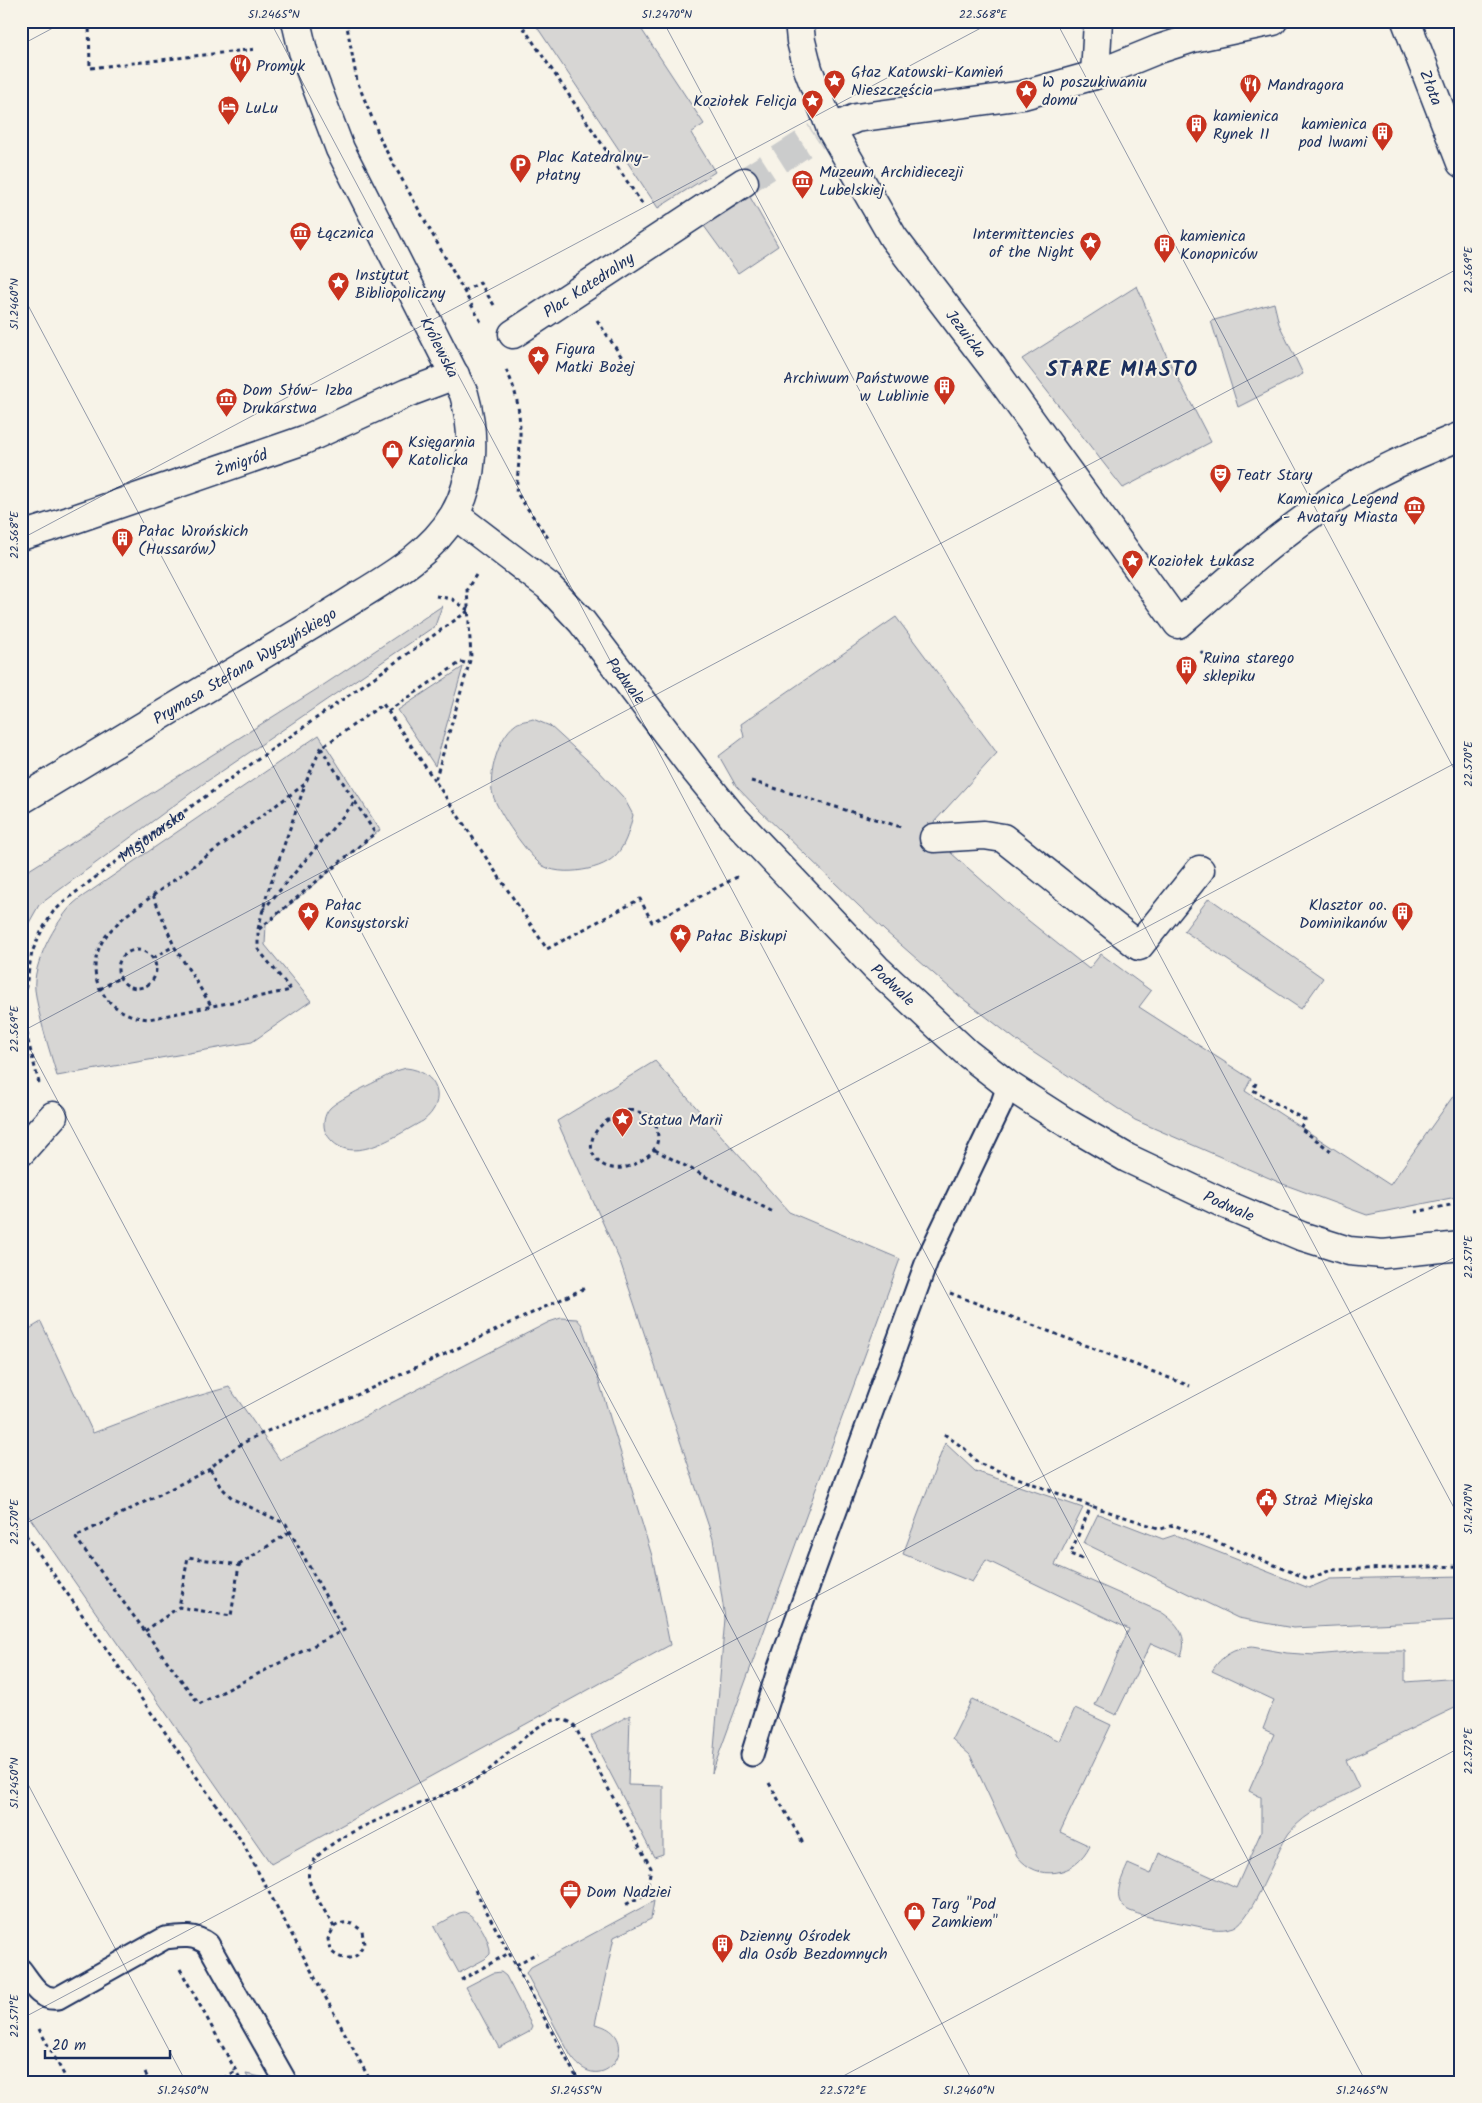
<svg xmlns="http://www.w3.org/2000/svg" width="1482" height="2103" viewBox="0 0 1482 2103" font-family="Kalam,sans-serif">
  <rect width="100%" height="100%" fill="#f7f3e8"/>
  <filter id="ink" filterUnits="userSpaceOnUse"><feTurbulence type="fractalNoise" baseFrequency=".02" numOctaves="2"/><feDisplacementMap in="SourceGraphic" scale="10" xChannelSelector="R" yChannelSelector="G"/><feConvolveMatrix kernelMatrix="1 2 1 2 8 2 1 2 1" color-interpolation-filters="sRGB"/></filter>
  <g filter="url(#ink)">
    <!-- green -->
    <g fill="#d7d6d4" stroke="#798299">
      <polygon points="533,21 636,21 704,124 691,133 715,172 658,208"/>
      <polygon points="750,197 778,246 738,273 704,226"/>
      <polygon points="1137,286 1167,357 1211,442 1123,488 1022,359"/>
      <polygon points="1274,303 1279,324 1303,374 1238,407 1211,321"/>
      <polygon points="442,606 435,626 203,784 39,905 21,937 21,875 325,684"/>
      <polygon points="896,617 997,753 934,822 934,838 1019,913 1089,969 1101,954 1151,991 1139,1007 1251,1079 1245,1091 1390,1185 1461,1085 1461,1196 1367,1215 1283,1184 1135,1120 1028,1049 958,995 885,931 757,808 736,786 719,756 744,737 741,724"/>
      <polygon points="463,667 435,766 398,710"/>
      <path d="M533 719 550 726 597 769 624 798 633 815C626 844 620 862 588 869 574 872 556 873 543 866 529 857 497 811 493 795 487 775 499 736 515 725 519 721 527 721 533 719Z"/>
      <path d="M319 735 380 830 266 924 265 945 311 1001 252 1042 57 1076C49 1048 39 1019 35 990 32 964 55 923 73 904 80 897 90 892 98 886Z"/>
      <polygon points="1209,898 1323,978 1301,1009 1184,931"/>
      <polygon points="655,1061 789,1212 900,1259 712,1773 725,1618 713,1539 620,1261 557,1121"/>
      <path d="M406 1068C437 1071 449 1101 423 1121 396 1135 348 1171 326 1133 322 1126 324 1114 330 1108 340 1098 382 1079 396 1071Z"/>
      <polygon points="561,1318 577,1319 582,1325 652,1556 670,1645 271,1864 21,1505 21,1334 41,1322 93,1433 170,1404 229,1387 280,1460 549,1322"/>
      <path d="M945 1443 975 1471 1083 1508 1055 1565 1161 1612C1177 1622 1189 1637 1181 1656L1151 1643 1116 1715 1095 1705 1129 1629 986 1560 972 1582 903 1554Z"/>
      <polygon points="1098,1514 1163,1539 1175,1535 1309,1588 1330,1579 1461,1576 1461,1620 1293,1628 1238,1618 1084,1543"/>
      <path d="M1252 1647 1287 1653 1315 1655 1360 1651H1405V1682L1460 1678 1461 1647V1705L1346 1760 1359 1788C1335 1801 1306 1811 1289 1833 1275 1853 1253 1919 1234 1927 1220 1932 1206 1928 1192 1925 1171 1921 1150 1919 1130 1911 1109 1902 1122 1878 1128 1864L1151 1874 1159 1853 1236 1888 1261 1832V1797L1249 1791 1274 1734 1263 1729 1274 1700 1212 1671C1221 1656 1234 1648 1252 1647Z"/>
      <path d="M972 1699 1060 1741 1075 1708 1111 1725 1060 1832 1090 1846C1076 1876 1038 1883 1017 1856L970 1755 952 1739Z"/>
      <polygon points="630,1715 628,1785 663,1786 663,1854 654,1857 591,1736"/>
      <path d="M654 1901 651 1919 614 1937 595 2024C648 2035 603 2103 571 2056L526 1973 531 1967Z"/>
      <path d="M464 1912C477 1915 491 1942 490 1954L485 1959 459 1973 434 1927 459 1913Z"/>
      <polygon points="501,1972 506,1976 532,2026 529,2032 499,2048 466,1987 493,1973"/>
      <polygon points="246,2074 266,2078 268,2082 250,2082"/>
    </g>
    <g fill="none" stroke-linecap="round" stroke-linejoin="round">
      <!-- pedestrian-tunnel -->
      <polyline stroke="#cbcccc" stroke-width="28" stroke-dasharray="28 14" stroke-linecap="butt" points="744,182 816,136"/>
      <defs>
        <g id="service">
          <polyline points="752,1755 779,1667 928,1258 1002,1103 1008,1085"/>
          <path d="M21 1970C31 1983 40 2001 58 1998L165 1938C181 1936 195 1934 208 1944L286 2082"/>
        </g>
        <g id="pedestrian">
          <path id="s2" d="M799 21 801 41 808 69 831 129 893 237 993 368 1178 624C1236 574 1294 520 1361 482 1392 464 1427 450 1461 436"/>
          <path id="s3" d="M1406 21 1461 163"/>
          <polyline points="1095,75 1098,21"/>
          <polyline points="831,129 856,118 1023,95 1095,75 1159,49 1193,38 1273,21"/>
          <path id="s4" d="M513 334 744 182"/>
          <path id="s5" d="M21 536 69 521 304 440 407 393 455 375"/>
          <polyline points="934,838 984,835 1003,838 1139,946 1200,870"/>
        </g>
        <g id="minor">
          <path id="s6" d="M455 515 548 586 582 622 694 769 733 817 876 968 967 1053 1008 1085 1067 1123 1127 1158 1227 1205 1301 1236 1349 1251 1383 1254 1461 1246"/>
          <path id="s7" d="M21 800C99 753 176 706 254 660 288 639 323 619 357 597 393 575 432 552 454 515 475 480 475 432 464 394L340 149 303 51 296 21"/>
          <polyline points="21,1152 53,1116"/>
        </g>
      </defs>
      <!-- service casing -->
      <use href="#service" stroke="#1b2f5e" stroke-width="25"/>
      <!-- pedestrian casing -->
      <use href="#pedestrian" stroke="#1b2f5e" stroke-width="31"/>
      <!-- minor casing -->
      <use href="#minor" stroke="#1b2f5e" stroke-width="31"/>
      <!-- path -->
      <g stroke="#1b2f5e" stroke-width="3" stroke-dasharray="4 4" stroke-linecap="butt">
        <polyline points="89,21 90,68 256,49"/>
        <polyline points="346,21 357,81 383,145 481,322"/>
        <polyline points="519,21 643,205"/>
        <polyline points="464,291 480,283 494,305"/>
        <polyline points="597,320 623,359"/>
        <path d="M506 370C526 407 520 451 516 492L548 538"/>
        <polyline points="476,575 467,589 471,657 435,781 547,949 640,899 652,922 739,876"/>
        <polyline points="436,596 452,599 468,610"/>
        <polyline points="1201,651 1214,668"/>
        <polyline points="388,711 461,662 469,664"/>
        <path d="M321 748 305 784 125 916C116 925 105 934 100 946 83 983 112 1017 149 1019L291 990 258 949V930L375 833 321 748 383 704 435 781"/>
        <polyline points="751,781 901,827"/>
        <polyline points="153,895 174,946 212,1007"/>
        <polyline points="263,910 355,802"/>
        <polyline points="258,929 267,894 305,785"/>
        <circle cx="137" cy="969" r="19"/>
        <polyline points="153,958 174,946"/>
        <polyline points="100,989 119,978"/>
        <path id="s1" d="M39 1083 28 1041 23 1002 32 952 42 930 53 912 71 896 155 832 468 611"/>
        <polyline points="1256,1083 1253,1090 1305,1120 1300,1128 1331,1151"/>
        <path d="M630 1110 651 1115C658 1126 662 1143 651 1153 601 1198 557 1132 630 1110Z"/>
        <polyline points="655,1150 773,1212"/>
        <polyline points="1415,1212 1461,1203"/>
        <polyline points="950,1293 1190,1386"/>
        <polyline points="944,1434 965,1449 978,1463 1091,1506 1161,1529 1174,1525 1309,1579 1331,1570 1461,1566"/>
        <path d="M210 1469 220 1486 233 1499 286 1524 344 1630 199 1704 75 1537 210 1469C245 1432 292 1424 337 1404 420 1366 503 1327 585 1288"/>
        <polyline points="21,1528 241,1840 371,2082"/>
        <polyline points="1082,1559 1070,1554 1091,1506"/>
        <polyline points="239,1565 291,1531"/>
        <polyline points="145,1631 179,1607 231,1616 239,1565 188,1557 179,1607"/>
        <polyline points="769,1783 804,1845"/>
        <polyline points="475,1890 579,2082"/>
        <path d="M334 1927C345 1920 352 1922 362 1931L364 1944 357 1955C347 1961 338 1958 330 1950L328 1939 334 1927C327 1914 313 1894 309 1880 299 1837 436 1801 465 1786 476 1780 486 1773 496 1764 513 1750 549 1704 574 1725L651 1868 646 1894 623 1906"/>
        <polyline points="516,1965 537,1953"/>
        <polyline points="180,1969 242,2082"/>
        <polyline points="461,1980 509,1953"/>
        <polyline points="39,2029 68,2082"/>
        <polyline points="145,2073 150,2082"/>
        <polyline points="217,2082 236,2071"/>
      </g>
      <!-- service -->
      <use href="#service" stroke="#f7f3e8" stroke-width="21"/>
      <!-- pedestrian -->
      <use href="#pedestrian" stroke="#f7f3e8" stroke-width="28"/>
      <!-- minor -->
      <use href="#minor" stroke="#f7f3e8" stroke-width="28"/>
    </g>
  </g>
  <!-- ticks -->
  <path fill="none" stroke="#1b2f5e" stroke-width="1" stroke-opacity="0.45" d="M270 21 1366 2082M663 21 1461 1521M1056 21 1461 782M1450 21 1461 42M21 45 66 21M21 292 973 2082M21 539 994 21M21 1032 1461 267M21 1032 580 2082M21 1526 1461 760M21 1771 186 2082M21 2019 1461 1254M832 2082 1461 1747"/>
  <!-- icons -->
  <defs>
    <symbol id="restaurant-pin" viewBox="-11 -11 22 30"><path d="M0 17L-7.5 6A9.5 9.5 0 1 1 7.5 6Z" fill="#c8321e" stroke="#f7f3e8"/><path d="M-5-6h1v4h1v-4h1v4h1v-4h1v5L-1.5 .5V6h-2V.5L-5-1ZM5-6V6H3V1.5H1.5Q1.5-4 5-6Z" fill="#fff"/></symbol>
    <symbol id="sight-pin" viewBox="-11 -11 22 30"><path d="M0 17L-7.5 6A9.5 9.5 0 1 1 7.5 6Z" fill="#c8321e" stroke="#f7f3e8"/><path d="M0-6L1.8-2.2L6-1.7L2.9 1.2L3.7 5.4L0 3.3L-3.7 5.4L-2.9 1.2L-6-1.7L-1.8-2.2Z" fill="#fff"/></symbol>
    <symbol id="hotel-pin" viewBox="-11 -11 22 30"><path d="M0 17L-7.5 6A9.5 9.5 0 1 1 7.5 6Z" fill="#c8321e" stroke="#f7f3e8"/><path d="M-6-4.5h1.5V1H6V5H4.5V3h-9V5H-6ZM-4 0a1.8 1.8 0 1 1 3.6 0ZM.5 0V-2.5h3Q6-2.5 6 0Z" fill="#fff"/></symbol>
    <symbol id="building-pin" viewBox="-11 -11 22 30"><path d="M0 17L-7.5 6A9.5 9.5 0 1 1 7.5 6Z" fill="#c8321e" stroke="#f7f3e8"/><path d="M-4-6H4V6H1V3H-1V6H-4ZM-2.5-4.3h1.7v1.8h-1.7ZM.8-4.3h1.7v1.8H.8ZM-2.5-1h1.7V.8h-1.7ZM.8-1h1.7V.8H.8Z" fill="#fff"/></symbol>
    <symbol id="parking-pin" viewBox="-11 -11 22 30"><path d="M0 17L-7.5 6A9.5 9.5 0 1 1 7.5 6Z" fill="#c8321e" stroke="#f7f3e8"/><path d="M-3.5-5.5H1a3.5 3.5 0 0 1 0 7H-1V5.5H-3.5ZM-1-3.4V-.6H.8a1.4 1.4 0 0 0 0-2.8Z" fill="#fff"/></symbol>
    <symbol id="museum-pin" viewBox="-11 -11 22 30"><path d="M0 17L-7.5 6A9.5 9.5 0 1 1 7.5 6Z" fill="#c8321e" stroke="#f7f3e8"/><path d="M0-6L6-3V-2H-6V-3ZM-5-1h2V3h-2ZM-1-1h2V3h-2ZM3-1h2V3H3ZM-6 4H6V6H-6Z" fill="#fff"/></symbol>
    <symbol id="shop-pin" viewBox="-11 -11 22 30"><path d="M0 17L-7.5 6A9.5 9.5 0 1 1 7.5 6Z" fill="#c8321e" stroke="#f7f3e8"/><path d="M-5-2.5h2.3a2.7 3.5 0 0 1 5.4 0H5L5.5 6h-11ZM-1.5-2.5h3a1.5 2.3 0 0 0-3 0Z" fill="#fff"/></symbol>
    <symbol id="theatre-pin" viewBox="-11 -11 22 30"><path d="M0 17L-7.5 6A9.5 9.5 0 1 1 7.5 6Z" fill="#c8321e" stroke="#f7f3e8"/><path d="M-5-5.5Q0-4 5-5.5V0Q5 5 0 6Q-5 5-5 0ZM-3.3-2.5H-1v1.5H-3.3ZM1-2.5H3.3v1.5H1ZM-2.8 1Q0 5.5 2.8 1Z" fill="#fff"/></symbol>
    <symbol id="civic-pin" viewBox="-11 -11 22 30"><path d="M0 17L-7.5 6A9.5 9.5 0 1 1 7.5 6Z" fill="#c8321e" stroke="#f7f3e8"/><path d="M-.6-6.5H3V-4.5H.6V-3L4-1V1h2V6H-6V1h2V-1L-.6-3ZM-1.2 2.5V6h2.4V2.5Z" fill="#fff"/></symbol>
    <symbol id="office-pin" viewBox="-11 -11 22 30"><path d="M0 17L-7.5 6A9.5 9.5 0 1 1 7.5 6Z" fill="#c8321e" stroke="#f7f3e8"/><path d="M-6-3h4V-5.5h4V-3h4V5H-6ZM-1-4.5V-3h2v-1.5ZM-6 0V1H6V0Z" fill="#fff"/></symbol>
  </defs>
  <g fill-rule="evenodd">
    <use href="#restaurant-pin" x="228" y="52" width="25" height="34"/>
    <use href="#sight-pin" x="822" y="68" width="25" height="34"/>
    <use href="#restaurant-pin" x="1238" y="72" width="25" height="34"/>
    <use href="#sight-pin" x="1014" y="78" width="25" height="34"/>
    <use href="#sight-pin" x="800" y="88" width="25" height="34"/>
    <use href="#hotel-pin" x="216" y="94" width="25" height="34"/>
    <use href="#building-pin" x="1184" y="112" width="25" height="34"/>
    <use href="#building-pin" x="1370" y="120" width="25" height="34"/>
    <use href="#parking-pin" x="508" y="152" width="25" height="34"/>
    <use href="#museum-pin" x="790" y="168" width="25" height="34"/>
    <use href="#museum-pin" x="288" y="220" width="25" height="34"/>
    <use href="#sight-pin" x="1078" y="230" width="25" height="34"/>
    <use href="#building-pin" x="1152" y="232" width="25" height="34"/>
    <use href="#sight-pin" x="326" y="270" width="25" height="34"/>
    <use href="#sight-pin" x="526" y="344" width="25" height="34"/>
    <use href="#building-pin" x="932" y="374" width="25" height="34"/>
    <use href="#museum-pin" x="214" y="386" width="25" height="34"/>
    <use href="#shop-pin" x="380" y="438" width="25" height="34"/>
    <use href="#theatre-pin" x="1208" y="462" width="25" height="34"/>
    <use href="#museum-pin" x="1402" y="494" width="25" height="34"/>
    <use href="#building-pin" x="110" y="526" width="25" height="34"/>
    <use href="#sight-pin" x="1120" y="548" width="25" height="34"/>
    <use href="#building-pin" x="1174" y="654" width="25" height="34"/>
    <use href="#sight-pin" x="296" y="900" width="25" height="34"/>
    <use href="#building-pin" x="1390" y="900" width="25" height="34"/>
    <use href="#sight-pin" x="668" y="922" width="25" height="34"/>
    <use href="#sight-pin" x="610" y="1106" width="25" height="34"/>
    <use href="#civic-pin" x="1254" y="1486" width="25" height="34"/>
    <use href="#office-pin" x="558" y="1878" width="25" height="34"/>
    <use href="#shop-pin" x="902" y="1900" width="25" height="34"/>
    <use href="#building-pin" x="710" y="1932" width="25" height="34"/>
  </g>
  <g text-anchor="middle" stroke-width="4" stroke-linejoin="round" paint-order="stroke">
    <!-- poi labels -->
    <g font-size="16" fill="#1b2f5e" stroke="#f7f3e8" text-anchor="start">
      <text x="256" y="71">Promyk</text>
      <text x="851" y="77">Głaz Katowski-Kamień<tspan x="851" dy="18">Nieszczęścia</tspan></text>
      <text x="1042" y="87">W poszukiwaniu<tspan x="1042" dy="18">domu</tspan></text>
      <text x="1267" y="90">Mandragora</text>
      <text x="797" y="106" text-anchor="end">Koziołek Felicja</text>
      <text x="245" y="113">LuLu</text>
      <text x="1213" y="121">kamienica<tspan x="1213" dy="18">Rynek 11</tspan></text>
      <text x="1367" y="129" text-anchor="end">kamienica<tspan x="1367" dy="18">pod lwami</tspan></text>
      <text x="537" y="162">Plac Katedralny-<tspan x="537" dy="18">płatny</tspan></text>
      <text x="819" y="177">Muzeum Archidiecezji<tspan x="819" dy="18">Lubelskiej</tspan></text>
      <text x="317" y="238">Łącznica</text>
      <text x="1074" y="239" text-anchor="end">Intermittencies<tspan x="1074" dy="18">of the Night</tspan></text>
      <text x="1180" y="241">kamienica<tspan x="1180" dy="18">Konopniców</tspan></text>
      <text x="355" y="280">Instytut<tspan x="355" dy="18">Bibliopoliczny</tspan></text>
      <text x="555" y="354">Figura<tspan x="555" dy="18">Matki Bożej</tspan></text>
      <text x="929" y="383" text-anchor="end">Archiwum Państwowe<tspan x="929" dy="18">w Lublinie</tspan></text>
      <text x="242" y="395">Dom Słów- Izba<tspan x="242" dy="18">Drukarstwa</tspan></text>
      <text x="408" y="447">Księgarnia<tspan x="408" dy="18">Katolicka</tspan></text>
      <text x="1236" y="480">Teatr Stary</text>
      <text x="1398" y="504" text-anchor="end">Kamienica Legend<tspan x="1398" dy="18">- Avatary Miasta</tspan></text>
      <text x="138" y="536">Pałac Wrońskich<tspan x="138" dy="18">(Hussarów)</tspan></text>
      <text x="1148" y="566">Koziołek Łukasz</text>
      <text x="1203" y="663">Ruina starego<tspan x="1203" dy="18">sklepiku</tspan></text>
      <text x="325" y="910">Pałac<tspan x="325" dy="18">Konsystorski</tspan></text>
      <text x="1387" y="910" text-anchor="end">Klasztor oo.<tspan x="1387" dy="18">Dominikanów</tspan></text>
      <text x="696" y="941">Pałac Biskupi</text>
      <text x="639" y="1125">Statua Marii</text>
      <text x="1283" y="1505">Straż Miejska</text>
      <text x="586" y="1897">Dom Nadziei</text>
      <text x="931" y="1909">Targ "Pod<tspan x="931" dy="18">Zamkiem"</tspan></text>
      <text x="739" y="1941">Dzienny Ośrodek<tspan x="739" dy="18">dla Osób Bezdomnych</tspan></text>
    </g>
    <!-- street labels -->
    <g font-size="16" fill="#1b2f5e" stroke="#f7f3e8">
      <text dy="6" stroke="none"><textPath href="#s3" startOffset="71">Złota</textPath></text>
      <text dy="6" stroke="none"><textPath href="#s4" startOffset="90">Plac Katedralny</textPath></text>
      <text dy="6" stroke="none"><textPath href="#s2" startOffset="359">Jezuicka</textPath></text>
      <text transform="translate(440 347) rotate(63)" y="6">Królewska</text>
      <text dy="6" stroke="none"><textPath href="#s5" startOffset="232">Żmigród</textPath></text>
      <text dy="6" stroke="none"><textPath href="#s7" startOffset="261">Prymasa Stefana Wyszyńskiego</textPath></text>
      <text dy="6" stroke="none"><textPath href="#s6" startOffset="240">Podwale</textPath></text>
      <text dy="6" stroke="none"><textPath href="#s1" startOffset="304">Misjonarska</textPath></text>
      <text dy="6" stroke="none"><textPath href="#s6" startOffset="645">Podwale</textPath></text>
      <text dy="6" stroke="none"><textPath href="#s6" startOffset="1050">Podwale</textPath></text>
    </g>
    <!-- district labels -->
    <g font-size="21" font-weight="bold" letter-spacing="1" fill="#1b2f5e" stroke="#f7f3e8">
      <text x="1122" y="376">STARE MIASTO</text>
    </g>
  </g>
  <!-- margin -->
  <rect width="1482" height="2103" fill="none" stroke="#f7f3e8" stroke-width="55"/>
  <!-- scale -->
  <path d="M45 2050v8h125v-8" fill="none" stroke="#1b2f5e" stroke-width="2.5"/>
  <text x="52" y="2050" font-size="15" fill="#1b2f5e" stroke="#f7f3e8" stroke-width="4" paint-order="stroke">20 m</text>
  <rect x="28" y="28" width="1426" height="2048" fill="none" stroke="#1b2f5e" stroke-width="2"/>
  <g font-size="12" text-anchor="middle" fill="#1b2f5e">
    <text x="274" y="18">51.2465°N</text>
    <text x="667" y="18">51.2470°N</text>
    <text x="983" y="18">22.568°E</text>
    <text transform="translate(1468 270) rotate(-90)" y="4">22.569°E</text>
    <text transform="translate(14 304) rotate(-90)" y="4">51.2460°N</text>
    <text transform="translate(14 535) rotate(-90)" y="4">22.568°E</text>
    <text transform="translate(1468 764) rotate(-90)" y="4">22.570°E</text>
    <text transform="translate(14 1029) rotate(-90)" y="4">22.569°E</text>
    <text transform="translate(1468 1257) rotate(-90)" y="4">22.571°E</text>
    <text transform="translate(1468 1509) rotate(-90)" y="4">51.2470°N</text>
    <text transform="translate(14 1522) rotate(-90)" y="4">22.570°E</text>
    <text transform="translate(1468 1751) rotate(-90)" y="4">22.572°E</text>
    <text transform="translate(14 1783) rotate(-90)" y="4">51.2450°N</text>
    <text transform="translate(14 2016) rotate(-90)" y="4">22.571°E</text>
    <text x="183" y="2094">51.2450°N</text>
    <text x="576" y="2094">51.2455°N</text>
    <text x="843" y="2094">22.572°E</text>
    <text x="969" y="2094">51.2460°N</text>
    <text x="1362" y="2094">51.2465°N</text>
  </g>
</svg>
